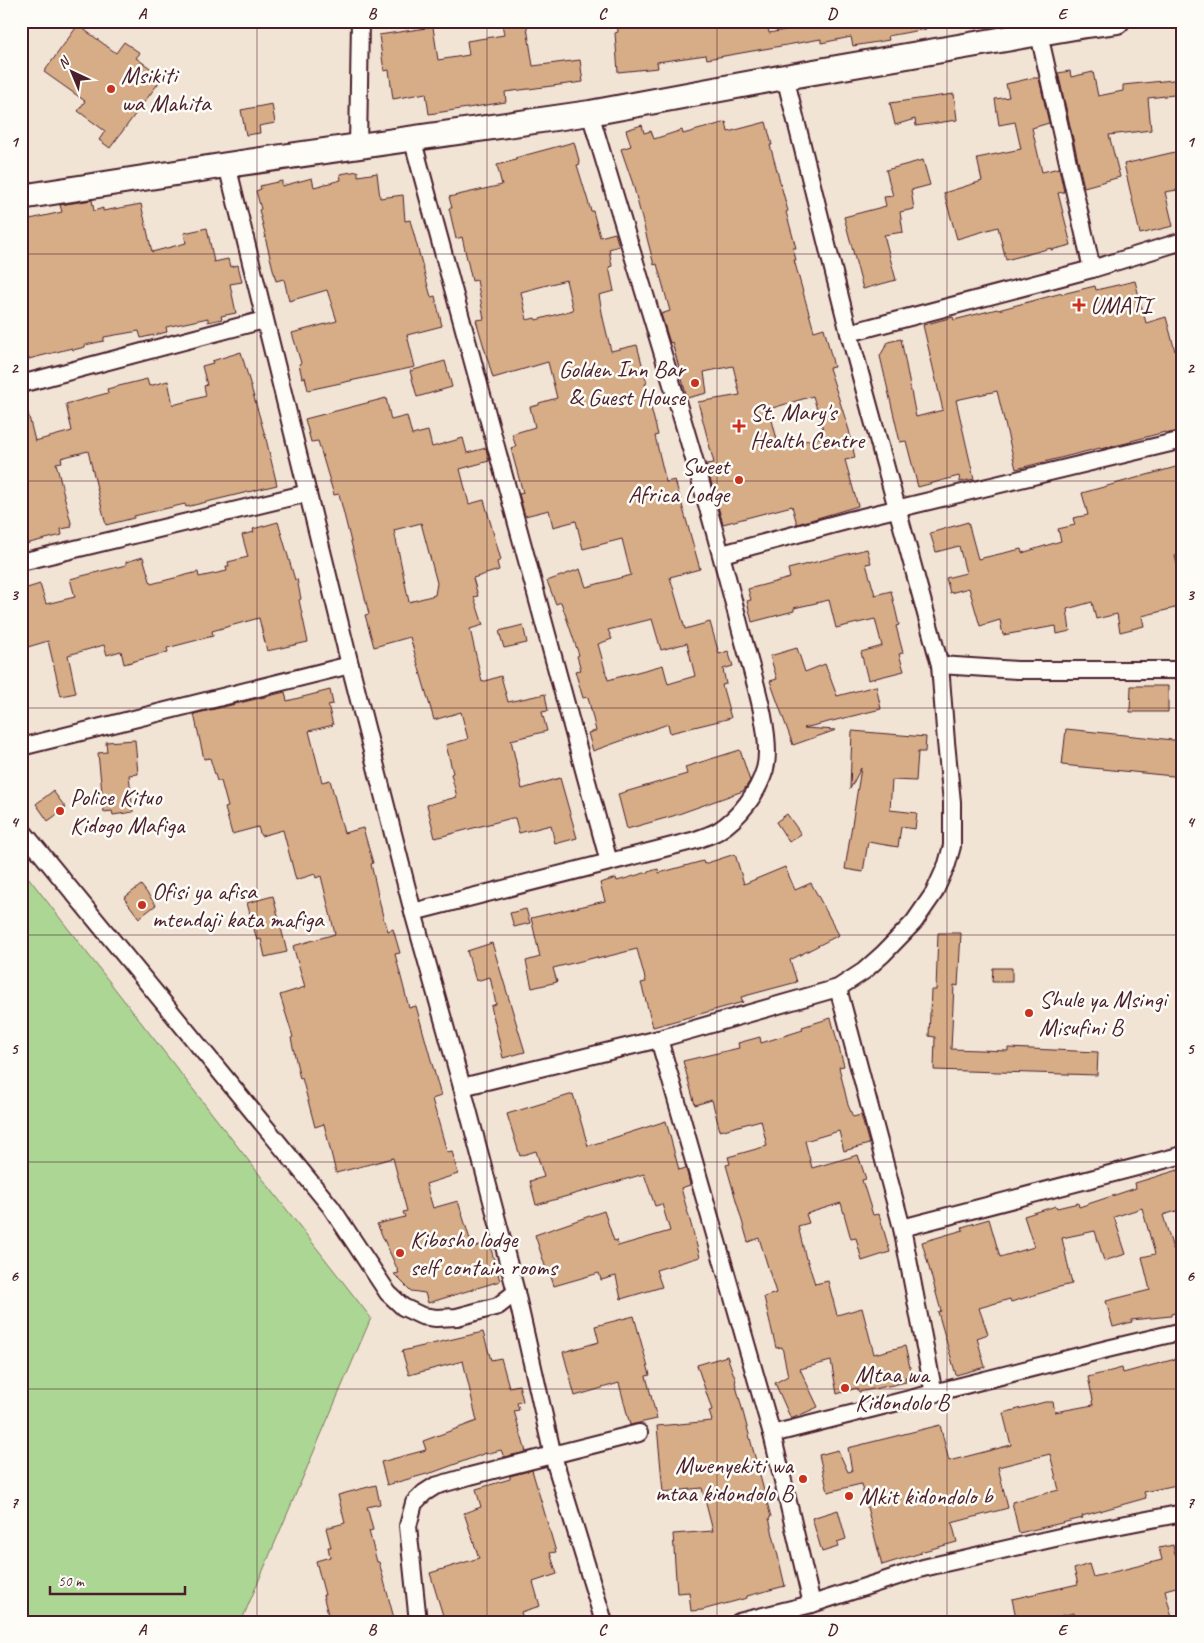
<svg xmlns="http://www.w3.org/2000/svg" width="1204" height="1643" viewBox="0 0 1204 1643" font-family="Caveat,sans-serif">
  <rect width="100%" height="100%" fill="#f1e4d5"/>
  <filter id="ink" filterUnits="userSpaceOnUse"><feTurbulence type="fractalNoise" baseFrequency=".02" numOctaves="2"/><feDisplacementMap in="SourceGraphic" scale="10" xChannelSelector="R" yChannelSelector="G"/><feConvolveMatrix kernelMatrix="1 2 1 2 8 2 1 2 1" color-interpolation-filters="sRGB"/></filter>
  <g filter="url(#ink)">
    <!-- green -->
    <polygon fill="#acd694" stroke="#7b7a60" points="21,868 371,1318 241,1622 21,1622"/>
    <!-- building -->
    <g fill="#d6ad87" stroke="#4a1f2b" fill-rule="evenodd">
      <polygon points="514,21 526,21 533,66 580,60 583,82 505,92 506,102 429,114 426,93 393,99 389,70 384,71 379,35 433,27 438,60 469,55 467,41 504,35 502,23"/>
      <polygon points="617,21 767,21 769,33 821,23 821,21 926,21 926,29 888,36 889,40 853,46 851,37 821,43 821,39 707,59 706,55 657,62 658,68 618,72 615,33 618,32"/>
      <polygon points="78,25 116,53 124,42 140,53 136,58 163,77 110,148 99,140 105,131 78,111 85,101 44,72"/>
      <polygon points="1070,71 1071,77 1093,72 1098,96 1123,91 1123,85 1183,79 1183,94 1148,98 1151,130 1109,135 1120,177 1084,187 1058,73"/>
      <polygon points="1032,78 1039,78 1049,123 1032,128 1042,172 1059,168 1064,192 1058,193 1071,245 1051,250 1051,248 1006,260 998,227 957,239 944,193 982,181 977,158 1021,149 1015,122 999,125 995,99 1009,97 1006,84"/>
      <polygon points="954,94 957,120 916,126 915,119 895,125 890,103"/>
      <polygon points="272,104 275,123 259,126 260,133 246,135 241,110"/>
      <path d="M726 122 728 132 766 122 772 145H770L788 211 786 212 796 248H793L796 260H794L814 331 824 328 834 367 829 368 849 430 855 458 845 460 858 506 797 524 792 506 723 524 707 468 706 464 714 463 698 402 740 395 733 366 704 372 707 393 687 398 672 342 670 343 661 314 670 311 657 264 654 265 633 184 621 149 631 146 626 130 642 125 644 133 651 131 654 139 682 130 683 134ZM813 396 825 436 779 447 769 409Z"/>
      <path d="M574 142 580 164 577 165 591 211H593L600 237 615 233 619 246 609 249 612 266 609 267 614 291 599 295 603 318 611 351 637 345 647 383 645 384 658 435 655 436 666 482 675 480 700 569 670 577 685 629 710 622 719 654 728 651 733 666 723 669 726 684 722 685 731 718 670 733 668 724 593 751 588 733 596 731 588 697 583 698 575 671 581 670 577 656 579 655 561 602 556 604 547 581 580 569 586 587 631 575 622 539 583 549 576 521 553 527 549 510 525 516 519 494 523 493 511 449 516 447 512 434 535 427 530 407 539 405V403L557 398 548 362 493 378 476 320 484 319 477 280 472 281 462 237 456 239 449 208H452L449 197 502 185 497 165 516 160 515 158ZM566 280 573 310 536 320 535 318 527 320 521 292ZM652 619 661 650 687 643 695 676 668 684 663 665 608 680 598 644 612 639 608 630Z"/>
      <polygon points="1183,150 1183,189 1165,192 1173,226 1140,234 1124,164"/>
      <polygon points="923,160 930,185 911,190 914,209 900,212 903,232 884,235 896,280 863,289 844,217 886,206 884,197 893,196 886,170"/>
      <polygon points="358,171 358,176 377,173 380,198 403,195 405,221 410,220 431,297 435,296 442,326 407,335 415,367 308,390 305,377 302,378 299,364 301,363 292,333 337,321 327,290 289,301 284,279 276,281 265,237 266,237 259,210 261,209 256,191 261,189 260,186 268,184 282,181 282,186 312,178 314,187 341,180 340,174"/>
      <polygon points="92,200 94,211 103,208 103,211 141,204 152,252 186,243 184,233 207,228 214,262 228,259 230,267 238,265 242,282 230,284 236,313 221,316 222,319 208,322 208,318 166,327 167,332 141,338 139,331 104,337 104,341 85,345 85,347 73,350 72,348 21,361 21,221 62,212 60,205"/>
      <polygon points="1135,281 1146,323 1166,317 1175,351 1183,349 1183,430 1165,434 1165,432 1131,441 1131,442 1101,449 1100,448 1016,469 997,391 956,400 974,479 960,482 959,476 918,487 906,441 900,442 880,356 888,342 901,339 916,417 943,410 923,325 953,317 954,320 997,309 998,310 1062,293 1062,294 1095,286 1096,290"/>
      <polygon points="241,352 266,439 277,485 186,507 185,504 134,516 134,518 106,525 88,451 61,458 62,462 56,463 72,527 61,529 62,535 21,545 21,409 27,409 35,441 72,431 66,404 108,393 107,389 147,379 149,386 168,381 173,405 206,396 204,386 207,385 202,366 213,363 212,361"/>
      <polygon points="445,361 452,387 417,397 410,371"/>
      <path d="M386 398 391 420 407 416 412 435 428 431 432 447 463 438 467 453 486 448 489 461 460 469 469 504 484 500 501 560 497 562 499 570 473 578 478 596 474 597 483 625 470 629 482 682 501 676 508 702 545 694 548 711 542 712 547 731 511 740 522 789 560 778 577 838 555 844 551 825 519 833 515 818H512L435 838 427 805 457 797 451 774 453 773 446 745 468 739 461 712 434 720 410 637 374 647 365 615 369 614 339 494 334 495 318 441 311 442 305 419ZM421 523 437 583 435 595 409 602 394 530Z"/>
      <polygon points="1183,465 1183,554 1175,556 1183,587 1183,606 1142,616 1144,626 1120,632 1117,614 1096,619 1092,602 1067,609 1070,631 1057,634 1056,626 1003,635 1000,620 980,626 969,588 950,593 946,578 966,573 959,546 936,552 930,533 968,522 978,559 1021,549 1022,553 1061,541 1058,529 1075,525 1073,518 1088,515 1082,493"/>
      <polygon points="278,522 295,580 297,579 301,599 299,600 308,642 267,651 259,618 212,631 213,636 167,648 168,652 124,664 121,651 107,655 104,645 68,655 76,693 61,696 48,641 21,649 21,590 40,584 46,604 75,597 70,579 126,565 126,562 143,557 151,584 198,572 199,577 227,571 226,566 229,566 228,562 248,557 242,535 254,532 253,529"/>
      <polygon points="867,549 871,563 866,564 875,595 891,591 899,625 896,626 903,653 899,654 904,671 868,680 861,652 882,646 875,619 836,628 829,600 794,608 794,611 752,622 747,601 751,600 748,589 790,578 788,569"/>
      <polygon points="523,625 527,643 504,648 499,631"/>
      <polygon points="797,648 805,672 825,664 837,696 876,686 881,709 804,728 836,730 793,745 770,681 777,679 770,656"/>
      <polygon points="1131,686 1168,686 1168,712 1130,712"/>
      <polygon points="330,690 333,704 328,705 333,725 309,731 322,782 330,780 344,833 363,828 373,863 371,864 384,921 385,921 388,931 393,929 400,953 395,954 409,1008 416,1006 441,1096 432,1099 447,1152 452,1151 458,1174 426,1184 433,1208 458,1201 472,1246 473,1245 474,1247 489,1242 500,1281 428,1303 425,1293 411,1291 394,1274 399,1273 377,1224 405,1217 403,1212 407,1211 393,1158 336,1173 324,1124 315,1127 302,1078 300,1079 291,1038 293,1037 280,995 305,987 293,946 335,934 321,876 316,878 315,874 296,880 283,830 261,836 258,827 232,834 225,808 228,807 221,781 217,781 210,758 204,759 194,714 285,692 287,701"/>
      <polygon points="1066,729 1183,741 1183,777 1062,765"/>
      <polygon points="852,731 926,737 925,752 918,752 916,781 892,780 890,810 917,813 915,829 901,827 898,847 868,842 863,872 845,869 861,768 850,789"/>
      <polygon points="135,740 138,774 129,775 133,812 113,815 112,811 104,812 98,753 107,752 106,742"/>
      <polygon points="740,750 750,781 743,791 673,816 627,829 618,794 687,774 685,767"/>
      <polygon points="53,791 66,808 48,821 36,804"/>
      <polygon points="787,814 801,834 789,842 776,822"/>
      <polygon points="735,854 744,884 785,867 795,890 811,883 839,935 790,960 797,982 741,997 743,1002 653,1027 641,983 646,982 637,949 597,959 597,957 553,968 557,982 532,988 526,961 540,957 531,918 605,901 600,883 616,878 617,881 658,869 659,873 703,861 704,864"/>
      <polygon points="141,885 156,905 139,918 124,898"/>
      <polygon points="273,896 287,952 265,957 261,939 257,940 247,903"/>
      <polygon points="526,909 530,923 514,927 510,913"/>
      <polygon points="938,933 961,933 958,986 954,985 951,1049 1008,1051 1008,1048 1098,1052 1097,1075 934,1070 935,1037 929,1036 931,990 936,990"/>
      <polygon points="492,943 525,1052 503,1058 491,1006 496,1004 490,977 476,981 467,951"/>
      <polygon points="993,968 1012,968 1012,982 992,982"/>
      <polygon points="831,1018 844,1066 839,1067 848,1105 853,1117 861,1115 869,1144 844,1151 839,1131 805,1141 812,1168 858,1155 866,1179 862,1180 873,1215 879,1214 890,1252 862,1261 856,1238 851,1239 841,1203 806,1214 809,1223 798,1226 806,1259 807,1259 815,1284 828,1281 837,1315 862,1308 874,1354 905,1346 912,1376 905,1377 906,1382 893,1385 859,1392 857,1388 837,1394 831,1361 800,1369 818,1407 791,1419 775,1383 788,1376 782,1347 776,1348 764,1297 776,1293 759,1238 748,1242 726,1165 730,1164 728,1157 767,1146 761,1120 720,1131 712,1100 695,1105 683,1061 739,1048 738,1043 760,1037 761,1043 803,1030 802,1027"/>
      <polygon points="573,1094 588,1146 666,1121 679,1170 686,1168 690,1185 681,1188 700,1257 656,1270 662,1287 621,1299 616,1276 601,1280 599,1273 554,1286 550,1274 548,1275 535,1235 604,1211 614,1241 616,1240 618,1246 670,1231 662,1204 655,1206 644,1174 536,1205 530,1181 544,1177 536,1151 520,1156 507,1114"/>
      <polygon points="1178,1170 1183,1188 1183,1209 1163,1215 1173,1249 1183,1247 1183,1311 1171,1314 1171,1316 1131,1320 1132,1322 1113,1327 1106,1301 1150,1290 1142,1257 1155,1254 1142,1208 1114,1217 1126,1254 1104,1261 1095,1231 1062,1238 1072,1284 1051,1289 1051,1290 1011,1302 1010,1299 979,1308 988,1334 977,1338 985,1367 956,1375 938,1312 941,1311 922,1242 963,1230 962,1227 989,1219 1000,1257 1034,1247 1024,1216 1056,1206 1057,1208 1078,1203 1079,1207 1136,1188 1135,1183"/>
      <polygon points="634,1316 650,1375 646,1376 657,1419 630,1425 619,1383 575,1396 563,1352 599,1342 595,1326"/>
      <polygon points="483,1332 491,1360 501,1358 509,1387 519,1385 523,1401 517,1403 519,1410 514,1411 526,1452 504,1457 501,1450 486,1454 486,1453 434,1472 387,1485 381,1462 426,1450 423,1441 477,1421 463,1361 409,1375 402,1351"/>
      <polygon points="727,1356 736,1381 735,1382 771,1517 769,1518 785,1586 747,1596 747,1598 702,1610 691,1611 689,1592 677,1593 673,1534 713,1531 702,1488 663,1492 657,1426 712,1421 709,1411 712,1410 697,1365"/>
      <polygon points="1183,1357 1183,1476 1179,1477 1181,1484 1144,1492 1146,1498 1082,1516 1083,1518 1019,1533 1012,1502 1059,1490 1050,1454 998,1467 1008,1508 952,1523 957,1542 920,1552 921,1553 882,1565 861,1484 828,1492 819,1455 838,1450 848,1472 852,1471 848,1448 940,1425 949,1461 1011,1445 1003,1413 1045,1402 1053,1402 1055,1412 1093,1405 1092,1401 1093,1400 1088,1377 1122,1368 1123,1373"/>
      <polygon points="532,1470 556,1552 550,1553 557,1574 533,1582 540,1606 521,1612 524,1622 445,1622 430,1573 479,1558 464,1513 481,1507 476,1489 510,1479 510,1476"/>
      <polygon points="376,1485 380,1504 367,1507 373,1530 369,1531 377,1562 379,1562 395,1622 330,1622 323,1595 325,1595 316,1561 330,1557 328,1547 331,1547 326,1528 345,1523 338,1495"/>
      <polygon points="838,1510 846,1539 837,1542 838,1547 822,1552 812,1518"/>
      <polygon points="1173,1545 1175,1555 1183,1553 1183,1585 1165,1590 1173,1622 1076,1622 1074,1613 1035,1622 1017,1622 1012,1599 1078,1584 1074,1569 1089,1564 1093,1577 1162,1560 1159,1548"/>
    </g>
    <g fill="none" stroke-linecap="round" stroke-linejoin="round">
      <defs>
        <g id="street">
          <polyline points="1039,34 1092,269"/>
          <polyline points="412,138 609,862"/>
          <polyline points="358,148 360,21"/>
          <polyline points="227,165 350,665 413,912 462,1087 516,1292 553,1456 604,1622"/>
          <polyline points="849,333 1092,269 1183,241"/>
          <polyline points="21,384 264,320"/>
          <polyline points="722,554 850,520 1183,440"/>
          <polyline points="21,562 308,493"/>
          <polyline points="940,665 1017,670 1183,670"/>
          <polyline points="21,747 350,665"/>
          <polyline points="21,829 331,1207 388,1293 403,1307 422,1316 436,1318 457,1317 498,1306 516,1292"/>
          <path d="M413 912 696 840C703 837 711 835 718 831 739 818 758 793 765 769 774 736 750 666 741 631 697 457 641 285 590 113"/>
          <polyline points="838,988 902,1228 934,1394"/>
          <polyline points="659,1039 772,1434 1107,1349 1183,1331"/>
          <polyline points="462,1087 659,1039 838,988 864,971 883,954 914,922 934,893 947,864 952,846 952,802 946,742 940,665 849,333 785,77"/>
          <polyline points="902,1228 1183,1155"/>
          <polyline points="772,1434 812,1604"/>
          <polyline points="418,1622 408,1526 414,1503 424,1493 435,1486 470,1476 639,1433"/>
          <polyline points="739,1622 812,1604 923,1568 1064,1536 1183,1513"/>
        </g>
        <polyline id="secondary" points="21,197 227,165 590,113 785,77 1086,25 1117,21"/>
      </defs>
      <!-- street casing -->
      <use href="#street" stroke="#4a1f2b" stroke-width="20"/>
      <!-- secondary casing -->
      <use href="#secondary" stroke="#4a1f2b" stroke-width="28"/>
      <!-- street -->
      <use href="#street" stroke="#fdfcf7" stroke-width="16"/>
      <!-- secondary -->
      <use href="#secondary" stroke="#fdfcf7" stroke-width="24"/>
    </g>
  </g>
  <!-- grid -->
  <path fill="none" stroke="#4a1f2b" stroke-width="1" stroke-opacity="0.55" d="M257 21V1622M487 21V1622M717 21V1622M947 21V1622M21 254H1183M21 481H1183M21 708H1183M21 935H1183M21 1162H1183M21 1389H1183"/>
  <!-- markers -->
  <g fill="#c8321e" stroke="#fdfcf7" stroke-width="2">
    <circle cx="111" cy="89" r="5"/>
    <path d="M1076.5 297.5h5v5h5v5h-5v5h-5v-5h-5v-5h5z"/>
    <circle cx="695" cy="383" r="5"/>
    <path d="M736.5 418.5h5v5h5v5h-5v5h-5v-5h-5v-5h5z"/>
    <circle cx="739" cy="480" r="5"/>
    <circle cx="60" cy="811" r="5"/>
    <circle cx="142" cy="905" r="5"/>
    <circle cx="1029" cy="1013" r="5"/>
    <circle cx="400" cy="1253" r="5"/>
    <circle cx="845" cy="1388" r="5"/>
    <circle cx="803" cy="1479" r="5"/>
    <circle cx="849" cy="1496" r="5"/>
  </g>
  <g text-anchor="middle" stroke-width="5" stroke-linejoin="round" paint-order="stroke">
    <!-- poi labels -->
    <g font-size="24" fill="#4a1f2b" stroke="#fdfcf7" text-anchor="start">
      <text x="121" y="83">Msikiti<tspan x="121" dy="28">wa Mahita</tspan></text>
      <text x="1090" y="313">UMATI</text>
      <text x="685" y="377" text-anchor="end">Golden Inn Bar<tspan x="685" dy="28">&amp; Guest House</tspan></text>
      <text x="750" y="420">St. Mary's<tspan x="750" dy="28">Health Centre</tspan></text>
      <text x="729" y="474" text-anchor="end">Sweet<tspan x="729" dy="28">Africa Lodge</tspan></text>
      <text x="70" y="805">Police Kituo<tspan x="70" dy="28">Kidogo Mafiga</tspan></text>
      <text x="152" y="899">Ofisi ya afisa<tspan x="152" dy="28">mtendaji kata mafiga</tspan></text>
      <text x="1039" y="1007">Shule ya Msingi<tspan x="1039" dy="28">Misufini B</tspan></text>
      <text x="410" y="1247">Kibosho lodge<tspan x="410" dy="28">self contain rooms</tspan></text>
      <text x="855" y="1382">Mtaa wa<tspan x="855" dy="28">Kidondolo B</tspan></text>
      <text x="793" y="1473" text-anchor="end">Mwenyekiti wa<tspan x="793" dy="28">mtaa kidondolo B</tspan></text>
      <text x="859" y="1504">Mkit kidondolo b</text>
    </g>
  </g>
  <!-- margin -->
  <rect width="1204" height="1643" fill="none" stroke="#fdfcf7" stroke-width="55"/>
  <!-- north arrow -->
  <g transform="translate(72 72) rotate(316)" stroke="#fdfcf7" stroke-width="4" paint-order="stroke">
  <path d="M0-4L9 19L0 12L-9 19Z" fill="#4a1f2b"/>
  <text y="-8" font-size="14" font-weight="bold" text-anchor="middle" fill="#4a1f2b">N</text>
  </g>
  <!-- scale -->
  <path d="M50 1586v8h135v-8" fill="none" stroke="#4a1f2b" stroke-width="2.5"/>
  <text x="58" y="1586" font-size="15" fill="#4a1f2b" stroke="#fdfcf7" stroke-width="4" paint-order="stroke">50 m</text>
  <rect x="28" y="28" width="1148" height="1588" fill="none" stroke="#4a1f2b" stroke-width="2"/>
  <g font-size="16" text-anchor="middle" font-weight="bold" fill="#4a1f2b">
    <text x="142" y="19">A</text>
    <text x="372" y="19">B</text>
    <text x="602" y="19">C</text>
    <text x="832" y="19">D</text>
    <text x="1062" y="19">E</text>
    <text x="14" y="147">1</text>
    <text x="1190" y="147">1</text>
    <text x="14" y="373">2</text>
    <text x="1190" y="373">2</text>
    <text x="14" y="600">3</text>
    <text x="1190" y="600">3</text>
    <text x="14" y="827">4</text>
    <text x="1190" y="827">4</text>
    <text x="14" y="1054">5</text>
    <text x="1190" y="1054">5</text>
    <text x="14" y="1281">6</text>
    <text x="1190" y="1281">6</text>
    <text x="14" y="1508">7</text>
    <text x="1190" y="1508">7</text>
    <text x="142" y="1635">A</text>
    <text x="372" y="1635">B</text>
    <text x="602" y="1635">C</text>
    <text x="832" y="1635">D</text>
    <text x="1062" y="1635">E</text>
  </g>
</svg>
